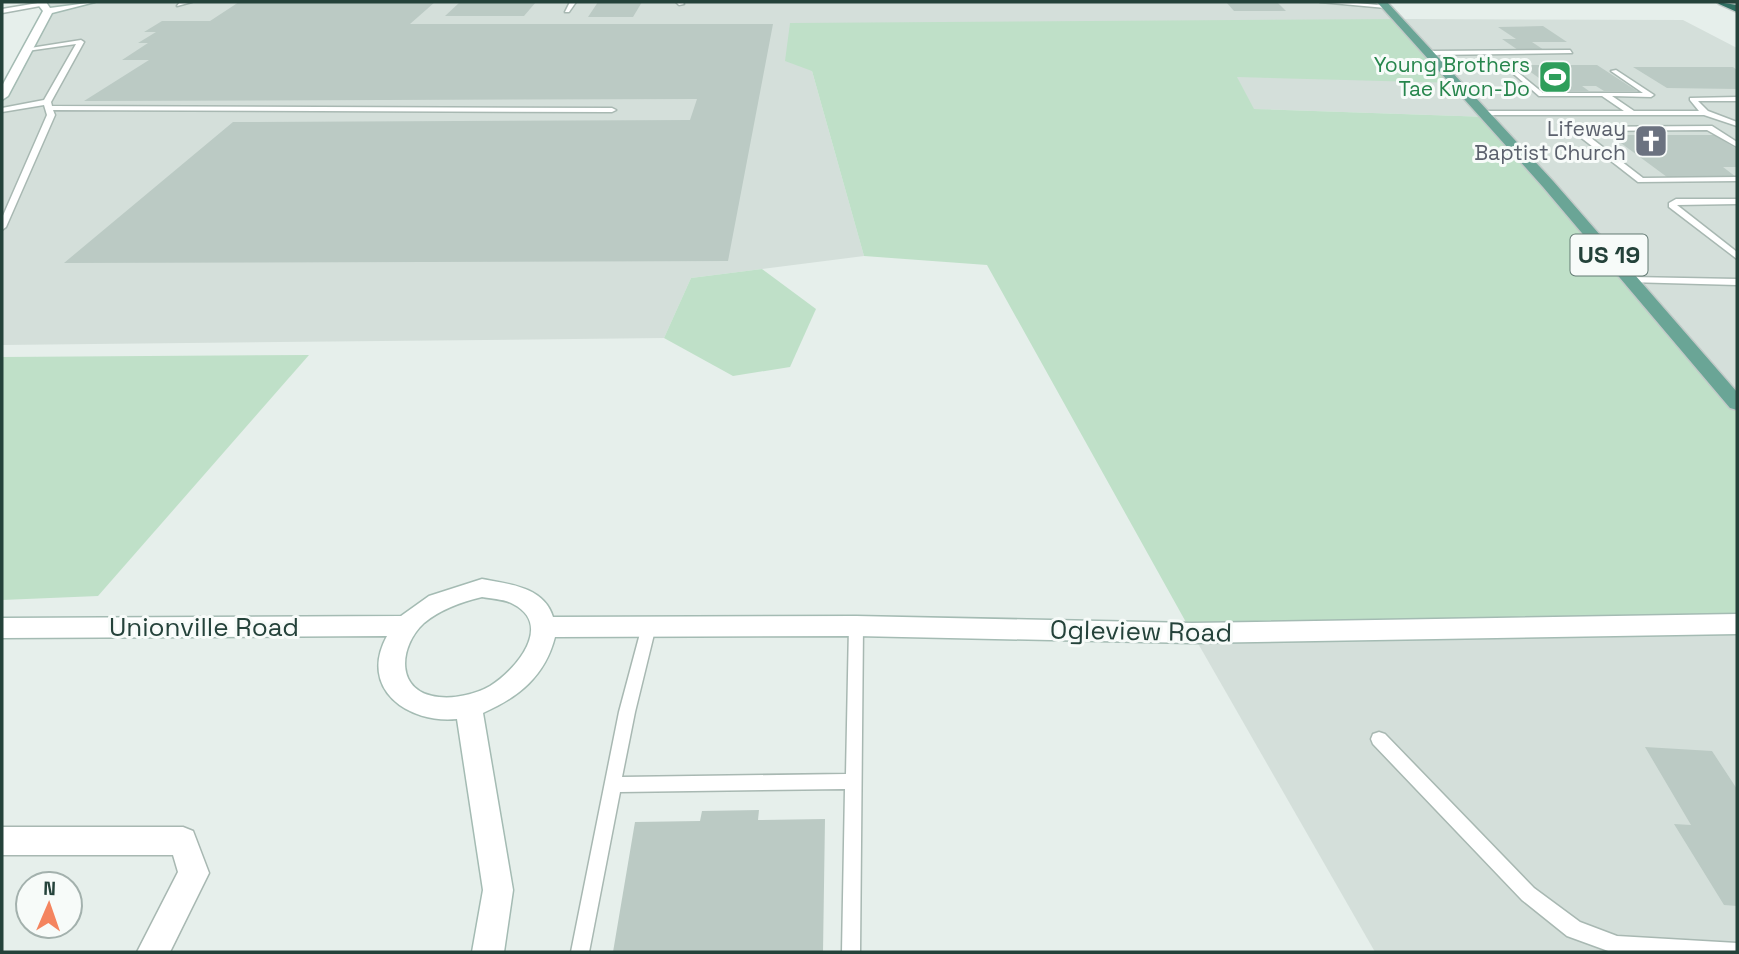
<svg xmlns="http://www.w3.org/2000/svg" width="1739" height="954" viewBox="0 0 1739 954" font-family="'Space Grotesk',sans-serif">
  <rect width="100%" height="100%" fill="#e6efeb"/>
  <!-- built -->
  <g fill="#d4dfda">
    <polygon points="41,2 1382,2 1400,19 1683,20 1737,48 1737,404 1489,117 1253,109 1236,76 1399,19 812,71 864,256 691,278 664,338 2,345 2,96 48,11"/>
    <polygon points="1737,624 1737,952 1375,952 1192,633"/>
  </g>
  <!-- green -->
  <g fill="#bfe0c8">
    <polygon points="1400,19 1458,83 1237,77 1254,109 1489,117 1737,404 1737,624 1192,633 987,265 864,256 812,71 785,61 790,23"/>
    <polygon points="762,269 816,309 790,367 733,376 664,338 691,278"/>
    <polygon points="309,355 98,596 2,600 2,357"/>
  </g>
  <!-- building -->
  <g fill="#bbcac4">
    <polygon points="239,2 435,2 410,24 773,24 728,261 64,263 233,122 690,120 697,99 84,101 149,60 122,60 148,43 138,43 156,32 144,32 162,21 210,21"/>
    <polygon points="460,2 536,2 524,16 445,16"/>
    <polygon points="598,2 642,2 633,17 588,17"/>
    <polygon points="1226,2 1277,2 1286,11 1234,11"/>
    <polygon points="1543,26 1567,42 1532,42 1544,50 1518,50 1502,39 1516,39 1498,27"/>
    <polygon points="1521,65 1597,65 1637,91 1604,91 1596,86 1582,86 1589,91 1557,91"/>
    <polygon points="1633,67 1733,67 1737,70 1737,89 1667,88"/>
    <polygon points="1610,135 1714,135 1737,149 1737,167 1723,167 1736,177 1667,177"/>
    <polygon points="1645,747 1712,751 1737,789 1737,906 1724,905 1674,824 1691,825"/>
    <polygon points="759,810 758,820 825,819 823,952 613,952 635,822 700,821 702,811"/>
  </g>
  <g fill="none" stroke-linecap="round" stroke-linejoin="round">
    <defs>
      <g id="lane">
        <polygon points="44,2 46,5 2,13 2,9"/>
        <polygon points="180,2 192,2 177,6"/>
        <polygon points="570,2 576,2 569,12 565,12"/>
        <polygon points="676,2 682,2 684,4 679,5"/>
        <polygon points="1320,2 1346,2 1389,6 1386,8"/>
        <polygon points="81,40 84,42 51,102 52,106 612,108 616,110 612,112 53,110 55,115 6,227 2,230 2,218 47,115 44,105 2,112 2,108 44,100 76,44 27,51 24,49"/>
        <polygon points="1570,50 1572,53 1430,55 1427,53 1430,51"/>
        <polygon points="1510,66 1543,93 1643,93 1611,71 1616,70 1654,95 1651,97 1612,96 1634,111 1699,111 1690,100 1690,98 1737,97 1737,101 1698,101 1708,111 1737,122 1737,126 1704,115 1482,115 1482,111 1624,111 1602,96 1539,96 1508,69 1508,67"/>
        <polygon points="1712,126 1737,142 1737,147 1707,130 1582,131 1643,178 1737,177 1737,181 1638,182 1570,129 1574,127"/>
        <polygon points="1676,199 1737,199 1737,204 1677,205 1737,252 1737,259 1669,207 1669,203"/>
        <polygon points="1631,277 1737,279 1737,285 1628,282 1628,278"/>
        <polygon points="649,620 654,622 656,626 635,712 622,777 846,774 849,626 851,622 856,620 861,622 863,626 860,952 842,952 845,789 620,792 589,952 571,952 619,712 642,626 644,622"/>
        <polygon points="1379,732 1385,734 1534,888 1580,922 1617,936 1737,943 1737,952 1611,952 1567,936 1522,900 1373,744 1371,739 1373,734"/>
      </g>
      <polygon id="street" points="2,827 183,827 193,831 209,873 170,952 137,952 178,872 173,855 2,855"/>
      <g id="secondary">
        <polygon points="36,2 46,2 50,8 95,2 52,13 8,96 2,100 2,86 43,11"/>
        <path d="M482 579C509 584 544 587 553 617L856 616 1192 623 1737 614V634L1192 643 856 636 555 637C545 676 519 697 483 713L513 890 504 952H472L483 890 457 719C408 724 358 689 387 636L2 638V618L401 616 429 596ZM482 597C492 599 505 599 513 604 554 625 516 670 490 686 476 694 455 699 439 697 395 693 398 647 424 623 441 609 461 602 482 597Z"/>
      </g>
      <polygon id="primary" points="1377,2 1387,2 1553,181 1737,392 1737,410 1730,408 1543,187"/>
      <polygon id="highway" points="1717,2 1737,5 1737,12 1719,4"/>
    </defs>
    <!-- lane casing -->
    <use href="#lane" stroke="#a8b8b2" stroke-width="3"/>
    <!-- street casing -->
    <use href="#street" stroke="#a8b8b2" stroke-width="3"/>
    <!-- secondary casing -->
    <use href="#secondary" stroke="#a4bbb3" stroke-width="3"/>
    <!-- primary casing -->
    <use href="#primary" stroke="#c2cac8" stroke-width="3"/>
    <!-- highway casing -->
    <use href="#highway" stroke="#c2cac8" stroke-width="3"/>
    <!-- lane -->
    <use href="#lane" fill="#fff" fill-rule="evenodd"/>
    <!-- street -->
    <use href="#street" fill="#fff" fill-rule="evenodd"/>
    <!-- secondary -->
    <use href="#secondary" fill="#fff" fill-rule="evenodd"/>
    <!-- primary -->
    <use href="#primary" fill="#6aa596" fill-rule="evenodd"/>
    <!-- highway -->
    <use href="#highway" fill="#2f6f62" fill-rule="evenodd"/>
  </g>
  <!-- icons -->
  <defs>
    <symbol id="stadium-square" viewBox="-11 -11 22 22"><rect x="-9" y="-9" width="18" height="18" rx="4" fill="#2e9e5b" stroke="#f7fbf9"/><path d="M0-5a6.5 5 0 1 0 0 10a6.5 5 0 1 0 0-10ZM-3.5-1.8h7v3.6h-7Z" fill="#fff"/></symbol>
    <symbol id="church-square" viewBox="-11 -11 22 22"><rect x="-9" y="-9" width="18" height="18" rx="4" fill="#6b7280" stroke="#f7fbf9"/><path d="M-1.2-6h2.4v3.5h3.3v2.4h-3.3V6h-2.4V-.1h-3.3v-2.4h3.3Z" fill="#fff"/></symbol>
  </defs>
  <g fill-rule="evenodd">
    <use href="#stadium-square" x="1536" y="58" width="38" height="38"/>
    <use href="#church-square" x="1632" y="122" width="38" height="38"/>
  </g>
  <g text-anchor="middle" stroke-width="6" stroke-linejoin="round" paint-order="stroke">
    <!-- far-leisure labels -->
    <g font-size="21" fill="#27864d" stroke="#f7fbf9" text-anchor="end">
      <text x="1530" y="72">Young Brothers<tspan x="1530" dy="24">Tae Kwon-Do</tspan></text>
    </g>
    <!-- far-worship labels -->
    <g font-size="21" fill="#5b616d" stroke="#f7fbf9" text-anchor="end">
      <text x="1626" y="136">Lifeway<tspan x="1626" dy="24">Baptist Church</tspan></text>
    </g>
    <!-- shield labels -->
    <rect fill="#f7fbf9" stroke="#637a73" stroke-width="2" x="1570.5" y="234.5" width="77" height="41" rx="5"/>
    <g font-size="24" font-weight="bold" fill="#24423a">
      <text x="1609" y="263">US 19</text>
    </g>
    <!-- street labels -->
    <g font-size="26" fill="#24423a" stroke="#f7fbf9">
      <text x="204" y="636">Unionville Road</text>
      <text transform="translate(1141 631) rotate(1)" y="9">Ogleview Road</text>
    </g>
  </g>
  <!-- border -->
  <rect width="1739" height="954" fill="none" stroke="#24423a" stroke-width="7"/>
  <!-- north arrow -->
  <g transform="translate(49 905) rotate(2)"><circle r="33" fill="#f7fbf9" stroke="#a3b1ad" stroke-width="2"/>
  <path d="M0-5L12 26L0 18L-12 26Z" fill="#f4845f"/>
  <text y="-10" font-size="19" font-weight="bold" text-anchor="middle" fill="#24423a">N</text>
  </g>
</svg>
